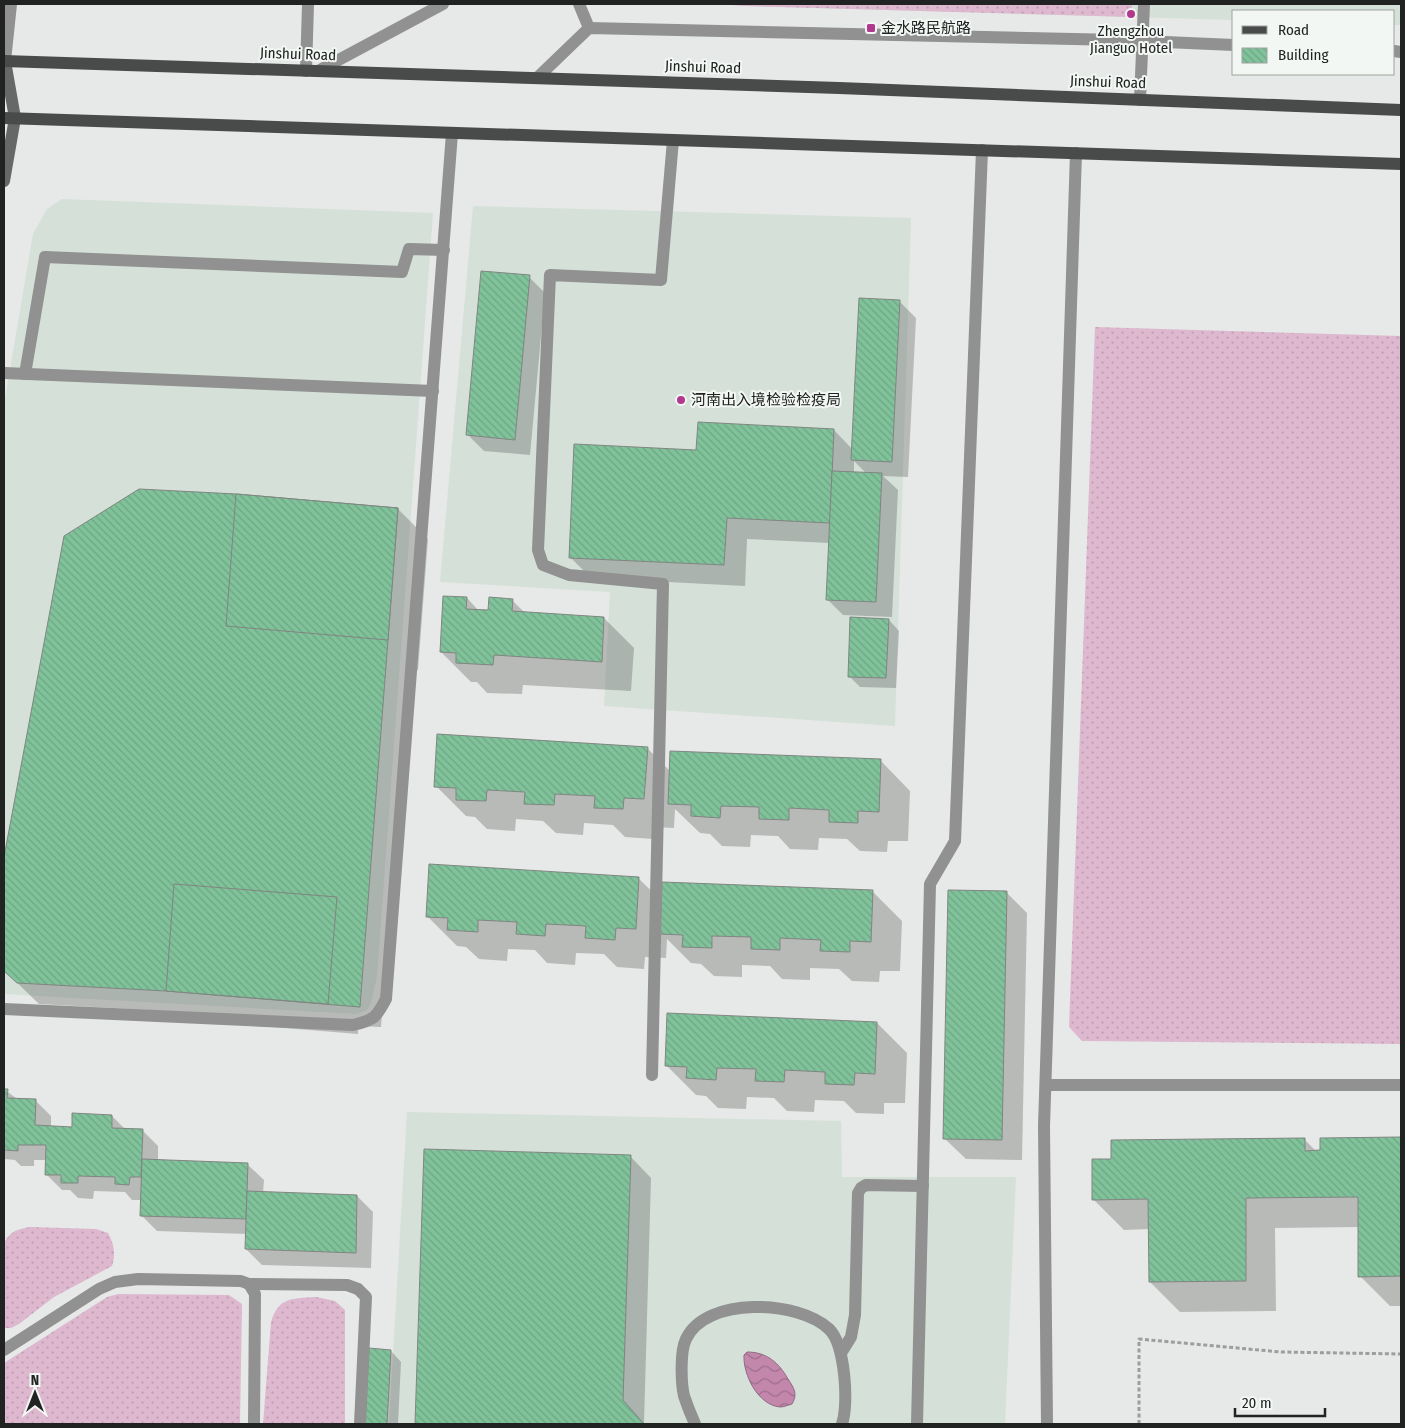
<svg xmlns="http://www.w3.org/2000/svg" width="1405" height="1428" viewBox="0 0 1405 1428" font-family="'Fira Sans Condensed','Noto Sans SC',sans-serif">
  <defs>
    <pattern id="grass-dots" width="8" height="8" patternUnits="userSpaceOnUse" patternTransform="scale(1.25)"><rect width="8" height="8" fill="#deb8cf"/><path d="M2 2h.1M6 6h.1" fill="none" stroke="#be9eb1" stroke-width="1.8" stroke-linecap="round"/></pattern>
    <pattern id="water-waves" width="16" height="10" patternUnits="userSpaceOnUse" patternTransform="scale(1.25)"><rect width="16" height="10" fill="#c387ac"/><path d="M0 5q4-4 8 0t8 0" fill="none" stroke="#9e6e8c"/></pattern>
    <pattern id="building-back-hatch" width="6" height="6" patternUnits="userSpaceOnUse" patternTransform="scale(1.25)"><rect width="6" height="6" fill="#80c29a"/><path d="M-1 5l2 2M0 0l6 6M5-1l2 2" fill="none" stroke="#6ea684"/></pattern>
  </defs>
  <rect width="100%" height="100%" fill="#e6e9e7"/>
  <!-- built -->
  <g fill="#d5e0d9">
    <polygon points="720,4 1401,4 1401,25 1394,25 1394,11 1234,11 1234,20 744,6"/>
    <polygon points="62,199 433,213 377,976 371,1003 367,1010 356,1014 4,994 4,405 33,234 47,209"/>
    <polygon points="473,206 911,218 895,726 604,706 610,592 440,582"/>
    <polygon points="407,1112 841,1121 842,1177 1016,1177 1005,1424 389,1424"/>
  </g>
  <!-- grass -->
  <g fill="url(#grass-dots)">
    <polygon points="720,4 1132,4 1132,17 744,6"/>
    <polygon points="1095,327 1401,336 1401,1044 1082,1041 1069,1027"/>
    <path d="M30 1227 96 1229 108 1233C114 1244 116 1254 112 1266L54 1297 19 1324 11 1328H4V1243C10 1231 18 1229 30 1227Z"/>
    <polygon points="118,1294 229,1295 242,1304 240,1424 4,1424 4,1363 107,1297"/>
    <path d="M316 1297 335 1301 345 1310V1424H263L271 1322C279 1296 293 1299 316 1297Z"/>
  </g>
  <!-- water -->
  <path fill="url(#water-waves)" stroke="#926983" d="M747 1352C767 1352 779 1363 788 1379 794 1388 798 1394 792 1404 788 1405 784 1407 780 1407 758 1405 743 1375 744 1355Z"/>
  <!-- shadow -->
  <g fill="#0003" fill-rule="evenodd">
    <polygon points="529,277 545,293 530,455 484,451 468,435"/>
    <path d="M900 302 916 318 908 477 883 476 898 490 892 617 843 615 827 599 830 543 747 539 745 586 591 578 570 557 697 451 834 430 853 450ZM854 461 867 474 854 473Z"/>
    <polygon points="398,509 428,539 418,670 408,669 381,1027 358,1026 358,1034 197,1021 188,1012 39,1004 4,970 4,864 65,537"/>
    <polygon points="467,598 479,611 489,611 512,600 526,614 604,618 634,648 631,691 523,685 522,694 487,693 477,682 471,682 441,652"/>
    <polygon points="889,620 899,631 896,688 860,687 849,676"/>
    <polygon points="647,748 671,772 880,760 910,791 908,841 888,841 887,852 860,851 847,839 819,838 818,850 790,849 778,836 751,835 750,847 722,846 710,834 700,833 675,809 674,828 653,827 653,839 625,837 613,825 584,823 583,835 556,833 543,821 516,819 515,831 487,829 475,817 466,816 436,786"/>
    <polygon points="638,878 663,902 872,891 902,921 900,971 880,971 879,982 852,981 839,969 810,968 810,980 782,979 770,966 742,965 742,977 714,976 701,964 691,963 667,939 666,958 645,957 644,969 617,967 604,954 576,953 575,965 547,963 535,950 508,949 507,961 479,959 466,947 457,946 427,916"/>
    <polygon points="1006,892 1027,913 1022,1160 966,1159 944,1138"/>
    <polygon points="877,1023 907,1053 905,1103 884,1103 884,1114 856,1113 844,1101 815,1100 814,1112 787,1111 774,1098 747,1097 746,1109 718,1108 706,1096 696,1095 666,1065"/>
    <polygon points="4,1089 17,1099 35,1100 51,1116 51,1127 73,1128 112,1116 125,1129 142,1130 158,1146 158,1161 247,1164 264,1180 263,1193 357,1196 373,1212 371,1268 262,1265 246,1249 247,1234 157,1231 141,1215 142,1200 132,1200 125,1192 94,1191 93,1199 78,1198 70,1190 62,1190 46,1174 47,1160 34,1160 34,1166 21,1166 15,1160 4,1159"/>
    <polygon points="1401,1138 1401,1306 1390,1306 1360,1276 1359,1227 1275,1228 1276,1311 1180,1312 1150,1282 1149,1229 1124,1230 1094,1200 1112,1160 1304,1139 1317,1152 1321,1151 1321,1139"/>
    <polygon points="425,1150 630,1156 651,1178 644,1423 645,1424 417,1424"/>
    <polygon points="391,1351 401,1362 398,1424 366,1424"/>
  </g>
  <!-- building -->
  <g fill="url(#building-back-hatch)" stroke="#818582">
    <polygon points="481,271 530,275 515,440 466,435"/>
    <polygon points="859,298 900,300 892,462 851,460"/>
    <polygon points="698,422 834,429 830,523 727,518 724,565 569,558 574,444 696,450"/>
    <polygon points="832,471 882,473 876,602 826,600"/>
    <polygon points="139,489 236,494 398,508 360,1007 166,991 17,983 4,971 4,857 64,536"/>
    <polygon points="236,494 398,508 388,640 226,626"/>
    <polygon points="443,596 467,597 466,609 488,610 489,597 513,599 512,611 604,617 602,662 494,655 493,665 456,663 456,653 440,652"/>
    <polygon points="850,617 889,619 886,678 848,677"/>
    <polygon points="437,734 648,747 644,799 624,798 623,809 594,808 595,796 555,794 554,805 524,804 525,792 487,790 486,801 456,800 456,788 434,787"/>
    <polygon points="670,751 881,759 879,812 858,811 858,823 829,822 829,810 789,808 789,820 759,819 759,807 721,806 720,818 691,816 691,805 668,804"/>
    <polygon points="429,864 639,877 636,929 616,928 615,940 585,938 586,926 546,924 545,936 516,934 517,922 478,920 478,932 447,930 448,918 426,917"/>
    <polygon points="662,882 873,890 871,942 850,941 850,952 820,951 821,940 780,938 780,950 751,949 751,937 712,936 712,948 682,947 683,935 660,934"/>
    <polygon points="174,884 337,897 328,1004 166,991"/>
    <polygon points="948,890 1007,891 1002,1140 943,1139"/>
    <polygon points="667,1013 877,1022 875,1074 855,1073 854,1085 825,1084 825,1072 785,1070 784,1082 755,1081 756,1069 717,1068 716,1080 686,1078 687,1067 665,1066"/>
    <polygon points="4,1089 8,1089 7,1098 36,1099 35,1125 72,1127 72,1113 112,1115 112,1128 143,1129 141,1177 130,1177 129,1185 115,1184 115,1177 78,1176 78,1183 61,1183 61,1175 45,1175 46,1145 18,1145 18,1151 4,1150"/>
    <polygon points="1401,1137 1401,1276 1358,1277 1358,1197 1246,1198 1246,1281 1149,1282 1148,1199 1092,1200 1092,1159 1111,1159 1111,1140 1305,1138 1305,1151 1320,1150 1320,1138"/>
    <polygon points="424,1149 631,1155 623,1400 644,1424 415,1424"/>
    <polygon points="142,1159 248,1163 246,1219 140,1216"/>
    <polygon points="247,1191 357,1195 356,1253 245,1249"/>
    <polygon points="369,1348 391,1350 387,1424 365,1424"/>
  </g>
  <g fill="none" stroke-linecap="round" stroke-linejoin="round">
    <!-- path -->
    <polyline stroke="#9b9e9c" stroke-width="3" stroke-dasharray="4 2.5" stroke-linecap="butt" points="1139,1424 1139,1339 1281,1352 1401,1354"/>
    <!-- lane -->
    <g stroke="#909190" stroke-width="12">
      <polyline points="306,71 308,4"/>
      <polyline points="1140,100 1144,4"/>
      <polyline points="4,373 433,391"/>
      <polyline points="25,374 45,257 402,272 409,249 444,250"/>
      <polyline points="652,1075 663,584 569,575 543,565 538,550 550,275 661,280 673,140"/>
      <polyline points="1046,1085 1401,1085"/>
      <polyline points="249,1284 347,1285 358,1289 366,1297 360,1424"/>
      <polyline points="4,1350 99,1289 115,1282 138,1279 241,1281 249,1284 255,1294 254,1424"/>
      <polyline points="841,1353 851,1337 855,1315 858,1193 861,1188 866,1185 923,1186"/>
      <path d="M695 1424C691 1415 687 1405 684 1396 681 1383 680 1351 686 1339 706 1296 798 1300 829 1329 845 1344 849 1404 842 1424"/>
      <polyline points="917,1424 930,884 955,841 982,150"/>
      <polyline points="1047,1424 1044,1126 1076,153"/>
    </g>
    <!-- street -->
    <g stroke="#909190" stroke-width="12">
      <polyline points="579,4 589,28"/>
      <polyline points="1394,51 1401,52"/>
      <polyline points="5,61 11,4"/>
      <polyline points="318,71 443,4"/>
      <polyline points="537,78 589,28 1119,40 1234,45"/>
      <path d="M4 1009 353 1025C374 1020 376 1018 386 999L452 133"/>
    </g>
    <!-- secondary -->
    <polyline stroke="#666867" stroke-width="12" points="4,181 15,118 5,61"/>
    <!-- primary -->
    <g stroke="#494b4a" stroke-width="12">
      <polyline points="4,61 839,88 1401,110"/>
      <polyline points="4,118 1401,164"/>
    </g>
  </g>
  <!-- markers -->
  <g fill="#b1388d" stroke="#f3f7f4" stroke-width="2">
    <circle cx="1131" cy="14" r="5"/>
    <rect x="866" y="23" width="10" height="10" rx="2.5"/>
    <circle cx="681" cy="400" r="5"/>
  </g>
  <g text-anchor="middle" stroke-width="4" stroke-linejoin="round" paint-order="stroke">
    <!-- poi labels -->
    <g font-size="15" fill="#212322" stroke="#f3f7f4" text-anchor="start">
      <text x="881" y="33">金水路民航路</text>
      <text x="1131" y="36" text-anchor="middle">Zhengzhou<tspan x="1131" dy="17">Jianguo Hotel</tspan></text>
      <text x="691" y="405">河南出入境检验检疫局</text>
    </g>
    <!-- street labels -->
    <g font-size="15" fill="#212322" stroke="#f3f7f4">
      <text transform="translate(298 54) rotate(2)" y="5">Jinshui Road</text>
      <text transform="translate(703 67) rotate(2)" y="5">Jinshui Road</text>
      <text transform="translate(1108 82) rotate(2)" y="5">Jinshui Road</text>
    </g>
  </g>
  <!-- border -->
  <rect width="1405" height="1428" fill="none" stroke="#212322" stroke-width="10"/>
  <!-- legend -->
  <rect x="1232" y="10" width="162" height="65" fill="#f3f7f4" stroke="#9fa2a0"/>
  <rect x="1242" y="26" width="25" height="8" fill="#494b4a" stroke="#9fa2a0"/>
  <text x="1278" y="35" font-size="15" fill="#212322">Road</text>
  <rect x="1242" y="48" width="25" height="15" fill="url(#building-back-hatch)" stroke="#9fa2a0"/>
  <text x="1278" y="60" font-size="15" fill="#212322">Building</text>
  <!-- north arrow -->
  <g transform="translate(35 1393)" stroke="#f3f7f4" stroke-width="4" paint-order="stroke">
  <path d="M0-4L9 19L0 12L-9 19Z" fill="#212322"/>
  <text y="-8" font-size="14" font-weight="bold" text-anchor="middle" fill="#212322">N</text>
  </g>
  <!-- scale -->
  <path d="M1235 1408v8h90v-8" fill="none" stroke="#212322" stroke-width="2.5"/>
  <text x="1242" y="1408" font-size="15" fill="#212322" stroke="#f3f7f4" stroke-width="4" paint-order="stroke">20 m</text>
</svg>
